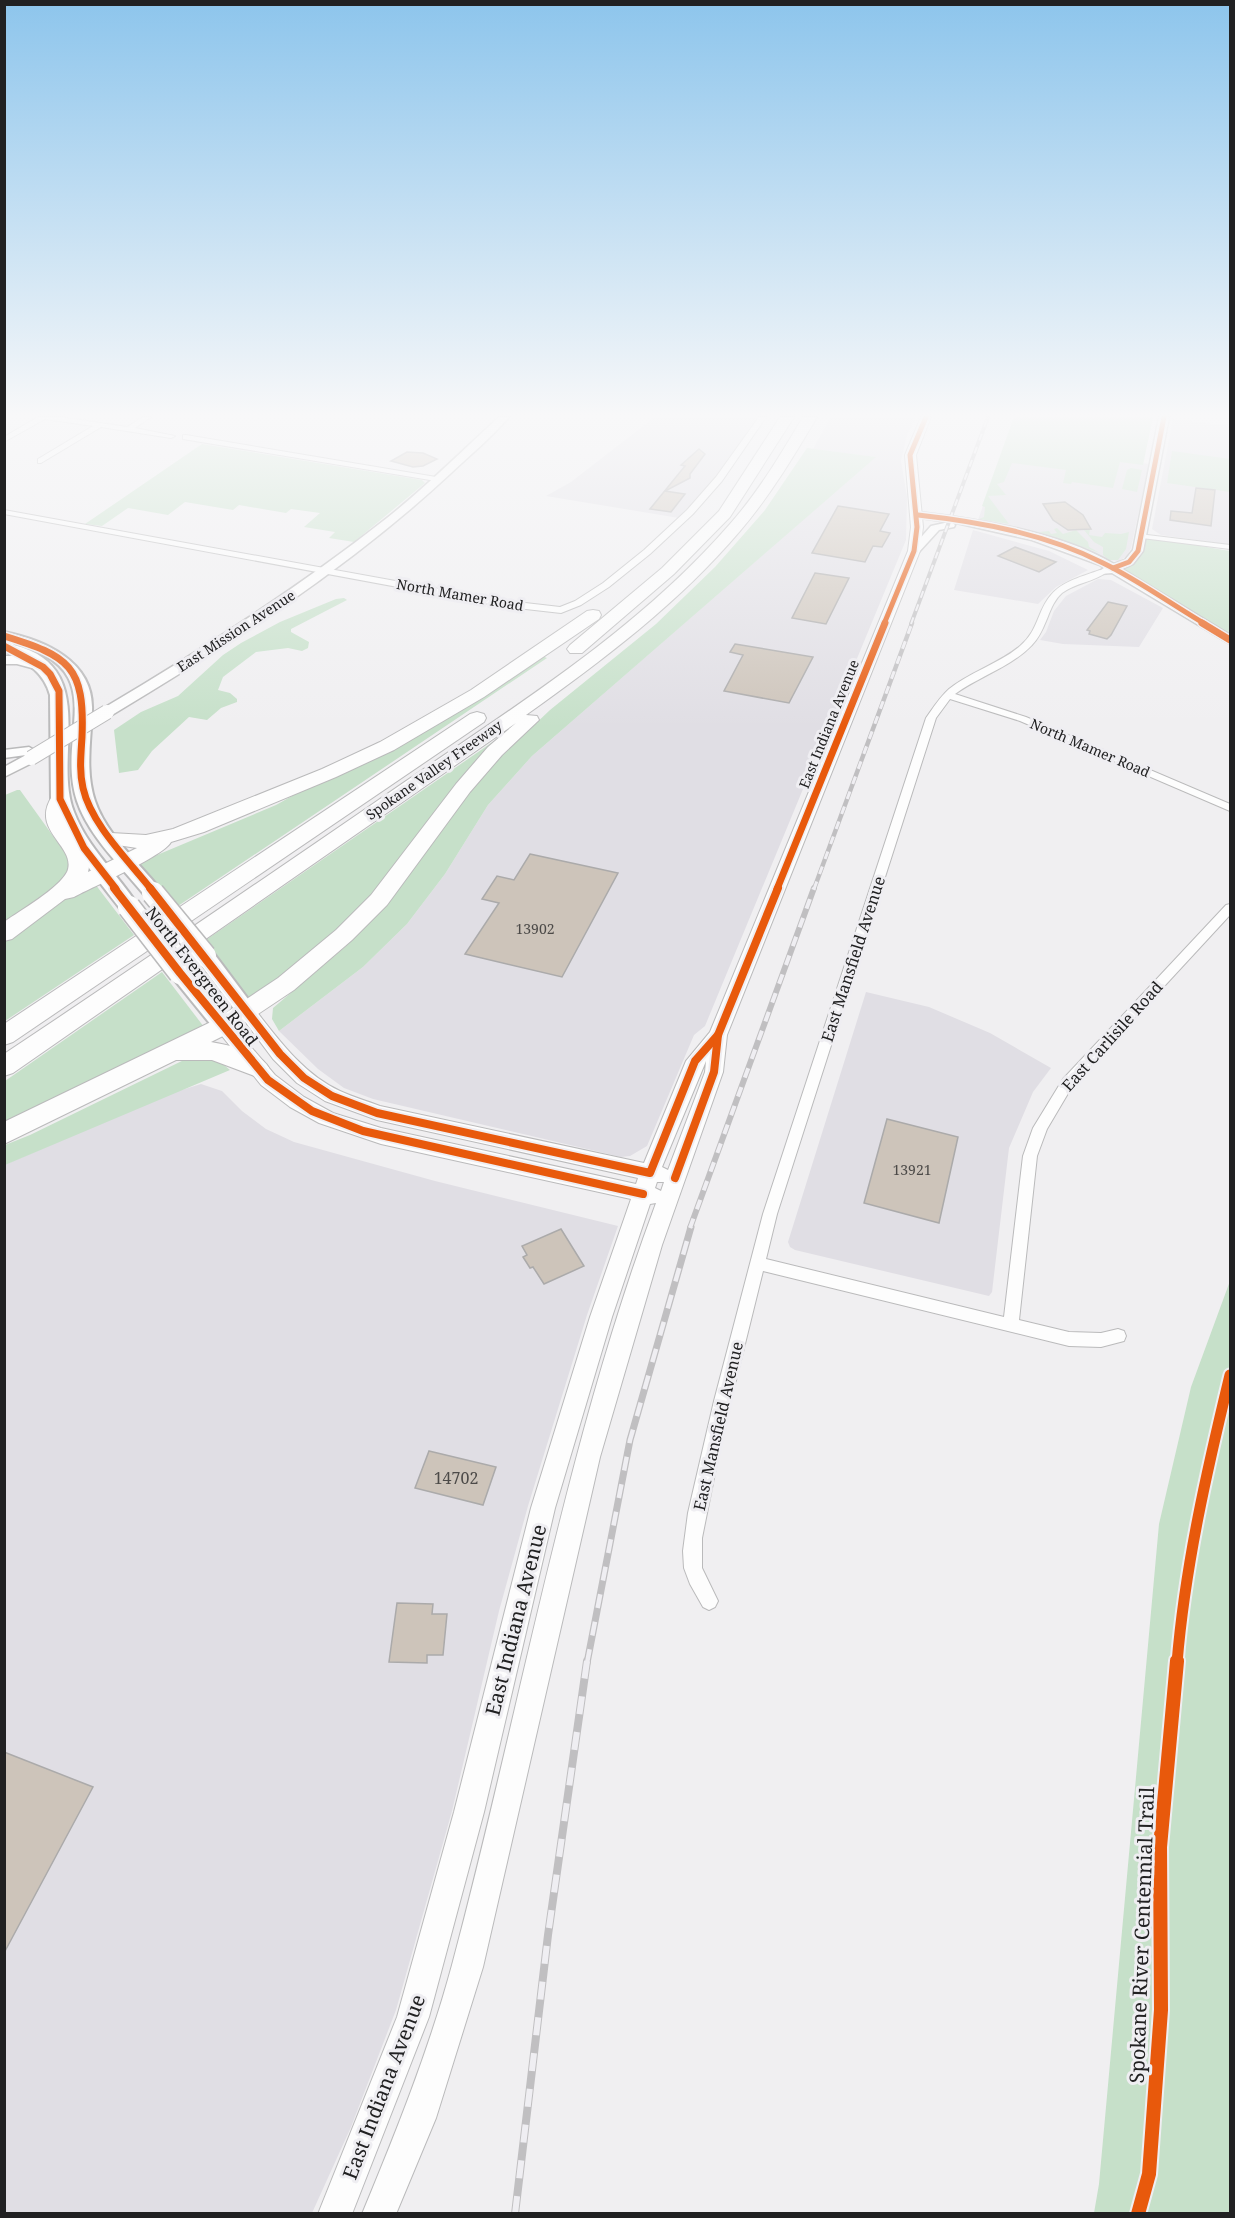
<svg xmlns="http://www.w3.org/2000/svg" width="1235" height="2218" viewBox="0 0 1235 2218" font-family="'Noto Serif',serif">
  <rect width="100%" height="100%" fill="#f0eff1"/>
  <!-- built -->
  <g fill="#e0dee4">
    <polygon points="655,417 758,417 717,476 679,518 546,496 571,482"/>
    <polygon points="831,417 917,417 907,435 901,461 907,497 906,540 705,1026 694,1035 647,1146 630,1156 621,1157 373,1099 344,1088 318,1069 279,1031 363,967 407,924 445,874 488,805 532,756 875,457 813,449"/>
    <polygon points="1173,419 1230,426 1230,545 1161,535 1152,529"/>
    <polygon points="1104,458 1149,464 1131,548 1127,556 1119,561 1105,560 978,520 998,463 1012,462 1067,470 1065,477"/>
    <polygon points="973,530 1049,551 1088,570 1056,587 1038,604 954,590"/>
    <polygon points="1098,579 1111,580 1163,608 1139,647 1063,644 1040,640 1046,632 1054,611 1066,596"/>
    <polygon points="866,992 929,1007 990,1033 1051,1068 1033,1092 1009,1148 992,1292 989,1296 795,1250 790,1247 788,1242"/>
    <polygon points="201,1084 222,1091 242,1111 266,1129 294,1142 435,1181 618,1226 587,1315 528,1506 499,1611 452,1811 396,2010 351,2127 312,2213 5,2213 4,1165 172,1093"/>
  </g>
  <!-- green -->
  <g fill="#c6e0c9">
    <polygon points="1014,417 1153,417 1143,465 1120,462 1113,488 1072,482 1071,484 1063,483 1066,470 1012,463 1004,482 997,484 1006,495 988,496 1009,524 979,519 984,517 985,507 982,506"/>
    <polygon points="202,444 422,480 425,483 354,542 329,538 335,532 304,527 320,513 291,509 286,513 239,505 233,510 185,502 168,515 128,508 102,526 85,524"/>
    <polygon points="807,448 876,457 532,756 488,805 445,874 407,924 363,967 279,1031 272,1019 273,1008 345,947 389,902 459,804 491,766 550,710 656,624 715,567 765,510"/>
    <polygon points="1172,451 1230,459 1230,492 1167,483"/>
    <polygon points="1131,468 1142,470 1137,492 1122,489 1127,470"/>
    <polygon points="1057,528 1063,534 1076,530 1088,542 1089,547 1100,553 1039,532 1049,531 1051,534 1057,533 1054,529"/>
    <polygon points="1090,529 1089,535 1102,537 1105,533 1121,534 1129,532 1126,549 1118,560 1109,560 1103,555 1103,547 1094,542 1084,530"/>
    <polygon points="1142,536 1230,551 1230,640 1113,568 1129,562"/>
    <polygon points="344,598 347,600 291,629 291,632 309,642 308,648 302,651 288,648 256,652 223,677 218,690 230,693 237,699 237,702 221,708 207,720 189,717 152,751 138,770 119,773 114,730 141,712 178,696 223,655 241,643 280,622 336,599"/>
    <polygon points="542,656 547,658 175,908 138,863 276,805"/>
    <polygon points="494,741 496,742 393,873 339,933 249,1001 203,942"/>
    <polygon points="17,790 20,790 71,861 72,867 63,881 5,924 5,795"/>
    <polygon points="92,880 134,935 5,1021 4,941 21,927"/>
    <polygon points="162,972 204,1027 5,1125 5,1081"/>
    <polygon points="188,1058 218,1060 230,1070 5,1165 5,1145 30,1135"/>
    <polygon points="1230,1281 1230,2213 1094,2213 1099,2184 1159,1524 1191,1387"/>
  </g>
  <!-- building -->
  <g fill="#cdc4ba" stroke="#abaaaa" stroke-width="1.5">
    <polygon points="699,449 705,454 690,474 690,478 665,491 685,494 671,512 650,509 685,466 681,465"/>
    <polygon points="407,452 423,453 437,459 423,466 413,467 391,461"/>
    <polygon points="1196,488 1215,490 1211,526 1170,520 1171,511 1192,513"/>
    <polygon points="1065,502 1083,515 1091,529 1068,530 1053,520 1043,504"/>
    <polygon points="838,506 889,514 880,531 890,533 882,547 873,546 865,562 812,553"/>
    <polygon points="1015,547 1056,562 1039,572 998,556"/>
    <polygon points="815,573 849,578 826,624 792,618"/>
    <polygon points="1108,602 1127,606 1111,635 1107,639 1089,634 1090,631 1087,630"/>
    <polygon points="735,644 813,657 789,703 724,691 743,655 730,652"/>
    <polygon points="530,854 618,873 562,977 465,954 499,903 482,899 497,876 514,880"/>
    <polygon points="887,1119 958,1137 939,1223 864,1203"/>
    <polygon points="561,1229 584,1266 544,1284 533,1267 530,1268 523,1257 527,1255 522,1246"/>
    <polygon points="429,1451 496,1467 483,1505 415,1488"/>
    <polygon points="397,1603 433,1604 432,1614 447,1614 443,1655 427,1655 427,1663 389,1662"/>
    <polygon points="4,1752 93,1787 4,1953"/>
  </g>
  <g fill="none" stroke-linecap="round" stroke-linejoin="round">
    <defs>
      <g id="minor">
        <polygon points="38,417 60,417 127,427 143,417 151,417 135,428 175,436 171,438 101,427 41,463 38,463 38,459 93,426 45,419 4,442 4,437"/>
        <polygon points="759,417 766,417 722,481 693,514 650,554 609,587 581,605 561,613 500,606 4,514 4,510 500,600 560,607 575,601 603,583 644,550 687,510 716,477"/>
        <polygon points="186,435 436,477 440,479 436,481 183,439 183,435"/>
        <polygon points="1139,534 1230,545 1230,549 1142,538 1139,538"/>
        <path d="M1100 570 1107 572C1094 582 1075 583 1062 593 1048 605 1047 630 1032 645 1011 667 980 676 955 694L1026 717 1230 804V811L1020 721 950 699 936 718 777 1214 766 1259 1004 1317 1023 1156 1033 1128 1063 1079 1226 905 1230 904V915L1073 1085 1047 1129 1037 1156 1019 1320 1069 1332 1101 1333 1118 1329 1124 1331 1126 1336 1124 1341 1101 1347 1069 1346 763 1271 723 1433 702 1538V1568L718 1601 715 1607 709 1610 703 1607 690 1584 684 1568 683 1551 688 1513 714 1401 763 1214 926 718C933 708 940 697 949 689 971 671 999 664 1020 646 1039 630 1037 611 1051 595 1062 581 1084 576 1100 570Z"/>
      </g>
      <g id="tertiary">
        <path d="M499 417H509C491 438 469 456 450 474 348 569 230 644 112 715H102L101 712 102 709C200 651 297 589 387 518 426 487 462 451 499 417Z"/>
        <path d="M1159 417H1169L1143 551 1133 564 1122 569 1230 635V644L1112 573 1100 574 1098 572 1104 568 1100 565 1032 540 952 522 955 525 954 527 939 530 918 553 914 554 909 551 931 526 949 522 914 517V513L918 512C979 519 1061 532 1114 564L1125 560 1133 550Z"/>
        <polygon points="16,635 22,639 4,651 4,641"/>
        <polygon points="4,656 18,656 47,664 49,667 43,671 17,664 4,664"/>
        <polygon points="29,747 36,751 32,754 38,758 36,761 4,777 4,767 26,755 4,758 4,750"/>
      </g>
      <path id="secondary" d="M921 417H931L916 455 923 527 920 551 727 1035 723 1072 662 1245 600 1457 483 1967 436 2118 396 2214H362C396 2132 429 2050 452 1965 520 1711 564 1450 656 1203L650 1204 612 1317 555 1508 484 1812 429 2017 352 2214H318L397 2017 454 1812 531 1508 590 1317 631 1199 381 1144 319 1123 290 1107 261 1085 214 1026 217 1021 223 1019 229 1021 275 1075 304 1097 333 1113 381 1128 636 1184 638 1178 377 1120 325 1101 297 1083 273 1059 238 1012 241 1007 247 1006 253 1007C278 1039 303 1074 340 1091 353 1097 367 1101 380 1106L644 1163 686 1061 710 1032 908 551 911 527 905 455ZM706 1061 705 1072 668 1170 662 1167ZM657 1182H664L661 1191 655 1188Z"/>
      <g id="primary">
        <path d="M4 632C44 640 94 661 92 710 91 740 85 771 95 801 106 834 138 862 160 889L163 893 160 897H146C123 868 89 837 77 801 54 731 118 666 4 641Z"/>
        <path d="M14 645C101 667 52 757 74 812 88 849 118 874 139 907L136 911 129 913 122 911C95 876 66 842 51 799L50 695C44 673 29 664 9 653L6 650 9 647Z"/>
        <polygon points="205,949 212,951 254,1007 257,1012 254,1017 247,1019 240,1017 198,961 195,956 198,951"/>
        <polygon points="180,966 187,968 230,1021 234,1026 230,1031 223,1034 216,1031 173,978 170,973 173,968"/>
      </g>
      <g id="motorway">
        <polygon points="780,417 794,417 730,517 674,574 582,653 570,653 567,649 570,645 662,568 719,511"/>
        <path d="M803 417H817C794 456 770 496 740 531 679 603 603 660 526 715L537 716 539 720 502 755 470 792 387 905 352 940 294 990 231 1032 211 1042C229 1045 260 1052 269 1068L266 1074 257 1077 212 1060H176L4 1144V1122L215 1020 278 978 336 930 371 895 456 784 488 747 516 723 13 1073 4 1076V1054C129 971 253 886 377 801 499 716 632 637 730 524 759 491 781 454 803 417Z"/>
        <path d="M593 610 599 611 601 615 599 619 484 697 394 750 336 777 204 832 171 842C164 856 92 887 74 897L65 899 12 939 4 941V922C21 910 58 889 67 872 78 846 28 831 53 795H67L70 799C55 839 96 844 88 872L137 848 104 843 101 839 104 835 111 833 146 835 173 829 322 769 380 742 471 690 587 611Z"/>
        <polygon points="477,712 484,714 486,718 484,722 13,1042 4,1045 4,1024 470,714"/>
      </g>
    </defs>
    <!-- minor casing -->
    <use href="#minor" stroke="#bababb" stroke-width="2"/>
    <!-- tertiary casing -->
    <use href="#tertiary" stroke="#bababb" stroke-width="3"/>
    <!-- secondary casing -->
    <use href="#secondary" stroke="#bababb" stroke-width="2"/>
    <!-- primary casing -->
    <use href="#primary" stroke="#bababb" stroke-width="4"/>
    <!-- motorway casing -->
    <use href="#motorway" stroke="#bababb" stroke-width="2"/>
    <!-- minor -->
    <use href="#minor" fill="#fdfdfd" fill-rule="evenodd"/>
    <!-- tertiary -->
    <use href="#tertiary" fill="#fdfdfd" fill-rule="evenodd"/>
    <!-- secondary -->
    <use href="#secondary" fill="#fdfdfd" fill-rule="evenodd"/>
    <!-- primary -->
    <use href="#primary" fill="#fdfdfd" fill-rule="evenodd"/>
    <!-- motorway -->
    <use href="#motorway" fill="#fdfdfd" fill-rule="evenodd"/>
    <defs>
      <polyline id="rail-far4" points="911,624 988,417"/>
      <polyline id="rail-far3" points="814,889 912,623"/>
      <polyline id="rail-far2" points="690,1228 814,888"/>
      <polyline id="rail-far1" points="587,1663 630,1440 691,1227"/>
      <polyline id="rail" points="515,2214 548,1935 587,1661"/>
    </defs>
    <!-- rail-far4 casing -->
    <use href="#rail-far4" stroke="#c0bfc1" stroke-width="4"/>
    <!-- rail-far3 casing -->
    <use href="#rail-far3" stroke="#c0bfc1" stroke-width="4.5"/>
    <!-- rail-far2 casing -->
    <use href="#rail-far2" stroke="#c0bfc1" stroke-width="6"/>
    <!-- rail-far1 casing -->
    <use href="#rail-far1" stroke="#c0bfc1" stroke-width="7"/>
    <!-- rail casing -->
    <use href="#rail" stroke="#c0bfc1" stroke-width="8"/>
    <!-- rail-far4 -->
    <use href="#rail-far4" stroke="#efeef2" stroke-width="2" stroke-dasharray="7" stroke-linecap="butt"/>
    <!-- rail-far3 -->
    <use href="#rail-far3" stroke="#efeef2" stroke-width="3" stroke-dasharray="8" stroke-linecap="butt"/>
    <!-- rail-far2 -->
    <use href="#rail-far2" stroke="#efeef2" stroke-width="4" stroke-dasharray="10" stroke-linecap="butt"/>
    <!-- rail-far1 -->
    <use href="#rail-far1" stroke="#efeef2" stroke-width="4.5" stroke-dasharray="14" stroke-linecap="butt"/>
    <!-- rail -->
    <use href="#rail" stroke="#efeef2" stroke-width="6" stroke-dasharray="18" stroke-linecap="butt"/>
    <defs>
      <polyline id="tertiary-bridge" points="31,758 107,712"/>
      <g id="primary-bridge">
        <polyline points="153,893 205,956"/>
        <polyline points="129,907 180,973"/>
      </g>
    </defs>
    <!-- tertiary-bridge casing -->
    <use href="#tertiary-bridge" stroke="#bababb" stroke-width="16" stroke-linecap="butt"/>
    <!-- primary-bridge casing -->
    <use href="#primary-bridge" stroke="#bababb" stroke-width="25" stroke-linecap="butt"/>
    <!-- tertiary-bridge -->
    <use href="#tertiary-bridge" stroke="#fdfdfd" stroke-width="14"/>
    <!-- primary-bridge -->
    <use href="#primary-bridge" stroke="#fdfdfd" stroke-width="22"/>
    <defs>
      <g id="cycleway-far4">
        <path d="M918 515C981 522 1046 534 1103 563 1138 580 1171 604 1205 624"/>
        <polyline points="1113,568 1129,562 1138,551 1164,417"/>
        <polyline points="884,624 914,551 917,527 910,455 926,417"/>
      </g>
      <g id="cycleway-far3">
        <polyline points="1202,623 1230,640"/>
        <path d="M4 636C69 656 85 666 82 737 81 754 79 771 83 788 91 824 128 860 151 889"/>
        <polyline points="4,646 43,667 50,674 59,691 60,799 84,848 116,889"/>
        <polyline points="777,889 885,623"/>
      </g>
      <g id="cycleway-far2">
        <polyline points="114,888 180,973 268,1080 312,1111 363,1131 643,1194"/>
        <polyline points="150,888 280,1054 304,1078 332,1096 377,1113 650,1173 695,1061 718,1035"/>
        <polyline points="675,1178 714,1072 718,1035 778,888"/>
      </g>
      <path id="cycleway-far1" d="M1177 1663C1185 1566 1207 1470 1230 1375"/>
      <polyline id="cycleway" points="1138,2214 1149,2174 1161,2010 1160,1847 1177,1661"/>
    </defs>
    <!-- cycleway-far4 casing -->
    <use href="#cycleway-far4" stroke="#efeef2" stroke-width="8"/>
    <!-- cycleway-far3 casing -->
    <use href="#cycleway-far3" stroke="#efeef2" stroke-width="10"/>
    <!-- cycleway-far2 casing -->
    <use href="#cycleway-far2" stroke="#efeef2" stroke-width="12"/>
    <!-- cycleway-far1 casing -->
    <use href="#cycleway-far1" stroke="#efeef2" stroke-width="15"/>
    <!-- cycleway casing -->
    <use href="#cycleway" stroke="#efeef2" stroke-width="18"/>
    <!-- cycleway-far4 -->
    <use href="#cycleway-far4" stroke="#e8590c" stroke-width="5"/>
    <!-- cycleway-far3 -->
    <use href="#cycleway-far3" stroke="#e8590c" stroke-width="7"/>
    <!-- cycleway-far2 -->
    <use href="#cycleway-far2" stroke="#e8590c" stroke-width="8"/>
    <!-- cycleway-far1 -->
    <use href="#cycleway-far1" stroke="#e8590c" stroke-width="11"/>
    <!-- cycleway -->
    <use href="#cycleway" stroke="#e8590c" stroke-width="14"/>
  </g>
  <!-- sky -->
  <linearGradient id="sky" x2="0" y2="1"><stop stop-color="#8dc5ec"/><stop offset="0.57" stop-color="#f8f8f9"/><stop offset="1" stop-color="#f8f8f9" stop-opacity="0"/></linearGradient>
  <rect width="1235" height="728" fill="url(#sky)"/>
  <g text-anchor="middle" stroke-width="6" stroke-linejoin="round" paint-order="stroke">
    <!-- far-street labels -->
    <g font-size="14" fill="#212122" stroke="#efeef2">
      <text transform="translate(460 595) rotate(10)" y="5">North Mamer Road</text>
      <text transform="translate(236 631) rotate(-33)" y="5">East Mission Avenue</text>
      <text transform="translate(829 724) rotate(-68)" y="5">East Indiana Avenue</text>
      <text transform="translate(1090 748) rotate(23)" y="5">North Mamer Road</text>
      <text transform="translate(434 770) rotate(-35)" y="5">Spokane Valley Freeway</text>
    </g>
    <!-- number labels -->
    <g font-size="14" fill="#4c4a48">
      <text x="535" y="934">13902</text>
      <text x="912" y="1175">13921</text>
    </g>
    <!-- street labels -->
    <g font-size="16" fill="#212122" stroke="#efeef2">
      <text transform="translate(853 959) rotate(-72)" y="6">East Mansfield Avenue</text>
      <text transform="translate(202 976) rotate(52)" y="6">North Evergreen Road</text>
      <text transform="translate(1112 1036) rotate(-48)" y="6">East Carlisile Road</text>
      <text transform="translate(718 1426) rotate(-77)" y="6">East Mansfield Avenue</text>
    </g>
    <!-- near-number labels -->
    <g font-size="16" fill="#4c4a48">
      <text x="456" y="1484">14702</text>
    </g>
    <!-- near-street labels -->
    <g font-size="20" fill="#212122" stroke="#efeef2">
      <text transform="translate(516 1620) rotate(-76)" y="7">East Indiana Avenue</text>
      <text transform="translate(1142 1935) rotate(-88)" y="7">Spokane River Centennial Trail</text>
      <text transform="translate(384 2087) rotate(-69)" y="7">East Indiana Avenue</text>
    </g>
  </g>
  <!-- border -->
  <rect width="1235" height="2218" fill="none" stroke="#212122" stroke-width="12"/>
</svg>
